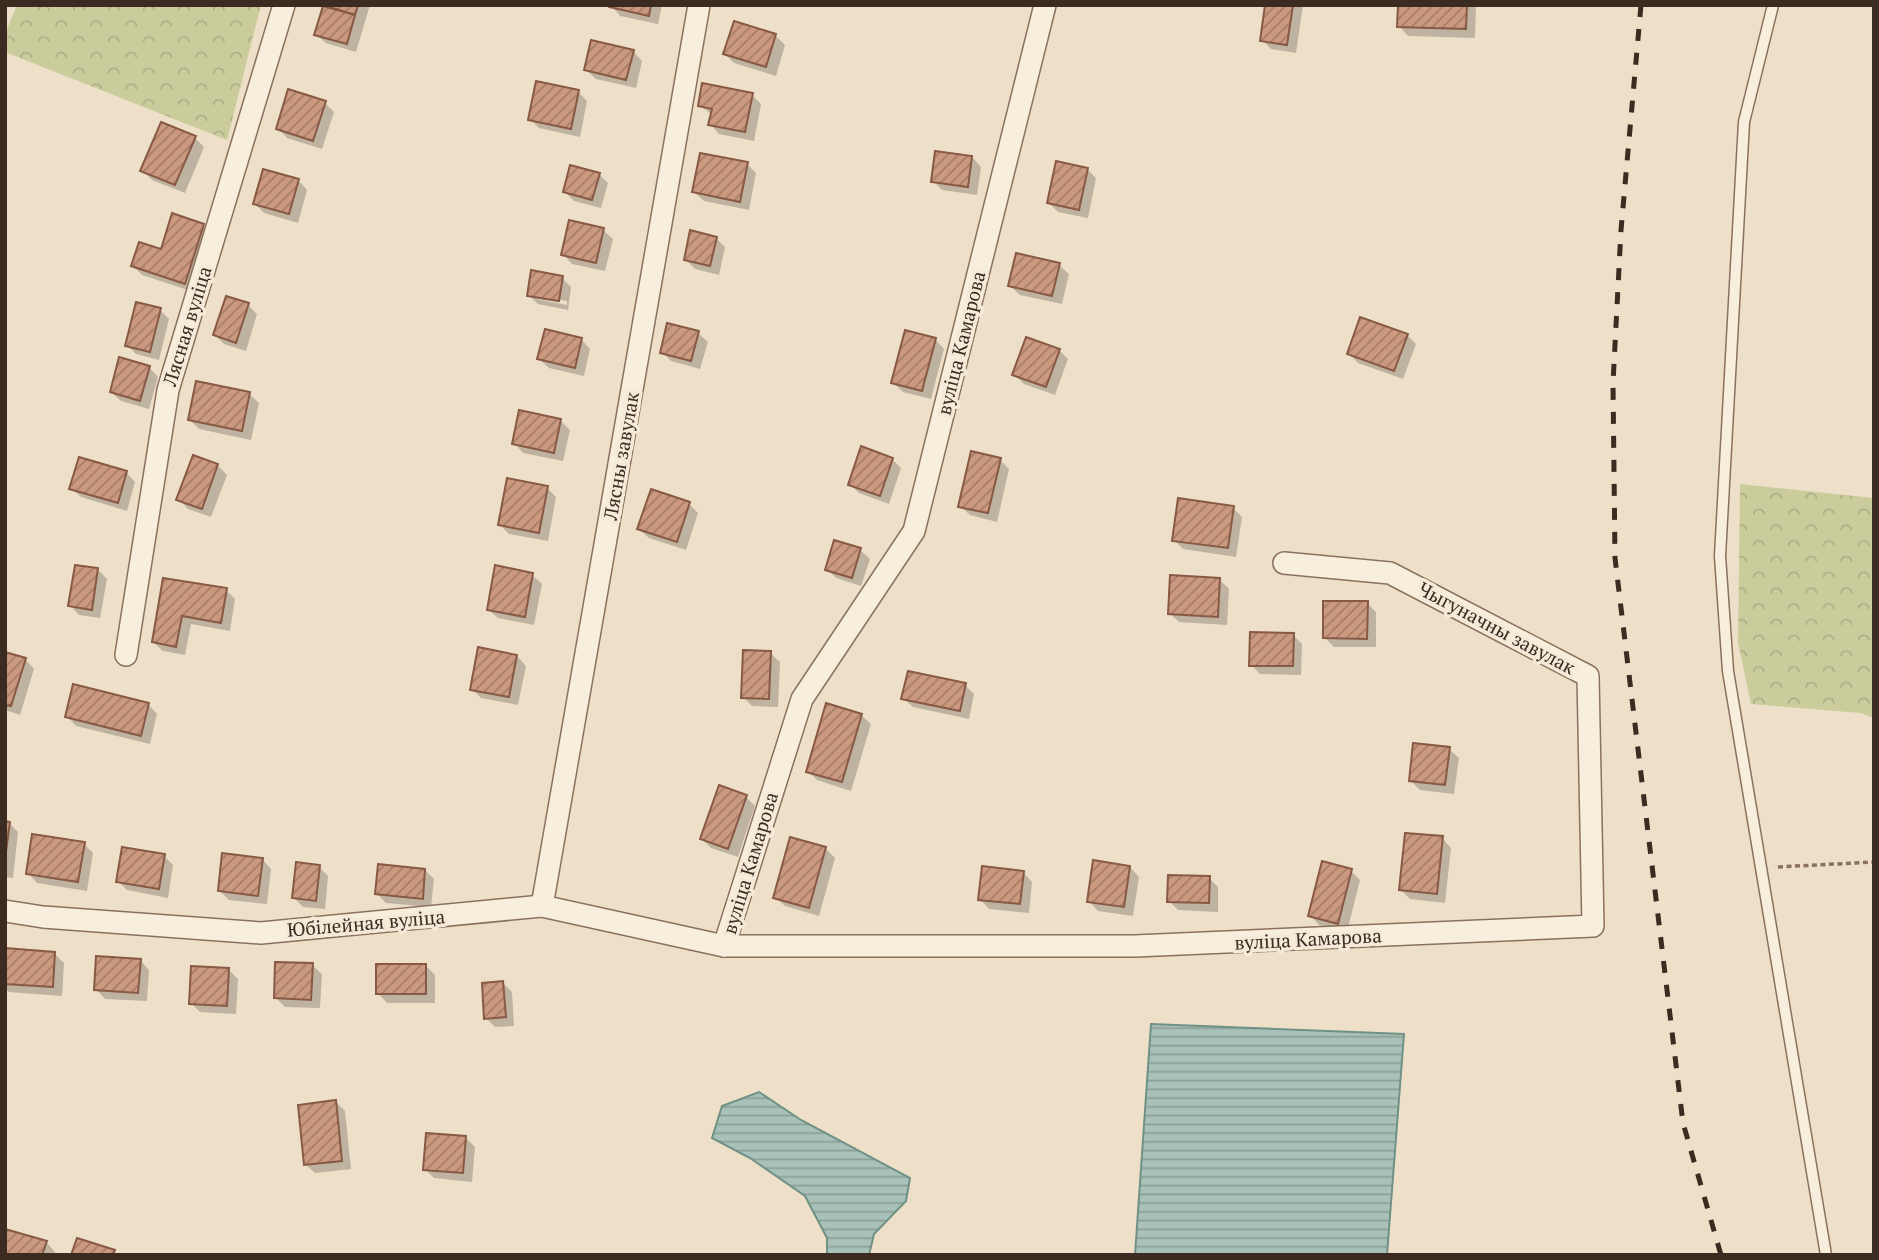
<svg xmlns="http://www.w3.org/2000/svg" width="1879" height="1260" viewBox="0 0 1879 1260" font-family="'PT Serif',serif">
  <defs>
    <pattern id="forest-crowns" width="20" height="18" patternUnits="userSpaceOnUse" patternTransform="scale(1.75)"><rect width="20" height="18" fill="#cacc9c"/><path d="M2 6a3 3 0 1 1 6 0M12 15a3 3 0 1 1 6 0" fill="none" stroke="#aeaf86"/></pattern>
    <pattern id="water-rules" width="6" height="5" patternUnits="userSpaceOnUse" patternTransform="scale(1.75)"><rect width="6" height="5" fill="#a9c2b9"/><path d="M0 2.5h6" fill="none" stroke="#8b9e96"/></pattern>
    <pattern id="building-hatch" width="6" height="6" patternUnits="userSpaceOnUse" patternTransform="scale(1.75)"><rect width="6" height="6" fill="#cb997f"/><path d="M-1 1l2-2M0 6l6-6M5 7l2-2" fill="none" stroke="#a67d68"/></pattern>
  </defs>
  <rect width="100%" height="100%" fill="#eee0c8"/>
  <!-- forest -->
  <g fill="url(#forest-crowns)">
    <polygon points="17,5 261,5 227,140 5,52 5,34"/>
    <polygon points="1740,484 1874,498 1874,718 1860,713 1751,704 1738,643"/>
  </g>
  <!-- water -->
  <g fill="url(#water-rules)" stroke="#6f9186" stroke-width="2">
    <polygon points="1151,1024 1404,1034 1387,1255 1135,1255"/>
    <polygon points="759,1092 801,1120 910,1178 906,1201 874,1234 869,1255 827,1255 827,1238 805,1196 750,1158 712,1138 722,1106"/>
  </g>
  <!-- shadow -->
  <g fill="#0003" fill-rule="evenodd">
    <polygon points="325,5 370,5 356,52 326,43 316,34"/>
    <polygon points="611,5 662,5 658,24 620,16"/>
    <polygon points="1267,5 1303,5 1296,53 1271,49 1262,40"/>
    <polygon points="1400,5 1476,5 1475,38 1408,36 1399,26"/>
    <polygon points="735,23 776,36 785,45 776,76 734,63 725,54"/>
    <polygon points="633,51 642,61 636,88 596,79 586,70"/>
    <polygon points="578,92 587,101 580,137 539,128 530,119"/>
    <polygon points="752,95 761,104 754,141 719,134 710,124 712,115 700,105"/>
    <polygon points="325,103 334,112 322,149 287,138 278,128"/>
    <polygon points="195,138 204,147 185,193 152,180 142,170"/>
    <polygon points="972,157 981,167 977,195 942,190 933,181"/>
    <polygon points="747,164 756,173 749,210 704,201 694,192"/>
    <polygon points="1087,169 1096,178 1088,218 1058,212 1049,203"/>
    <polygon points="599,174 608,183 601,208 574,201 565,192"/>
    <polygon points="298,180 307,190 298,223 264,213 255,204"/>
    <polygon points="203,225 212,234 194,292 142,275 133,266"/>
    <polygon points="603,230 613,239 605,271 572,264 563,254"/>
    <polygon points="716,238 725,247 719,275 695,269 686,260"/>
    <polygon points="1059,265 1069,274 1062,304 1020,295 1010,286"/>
    <path d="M562 278 571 287 568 310 538 304 529 295ZM537 296 567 301V305L537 299Z"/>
    <polygon points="248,305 257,314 246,351 224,344 215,335"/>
    <polygon points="160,310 169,319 159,360 136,354 127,345"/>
    <polygon points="698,333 708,342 700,369 671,361 662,352"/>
    <polygon points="1407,335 1416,344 1403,379 1358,363 1349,354"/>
    <polygon points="581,339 590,349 584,376 549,368 539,359"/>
    <polygon points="935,339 944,349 931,399 903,392 893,383"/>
    <polygon points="1059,350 1068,359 1055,395 1024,384 1014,374"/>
    <polygon points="149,367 158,377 149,409 121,401 111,392"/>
    <polygon points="249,394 259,403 251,440 199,429 190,420"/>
    <polygon points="561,421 570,430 563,461 523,453 514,443"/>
    <polygon points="892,459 901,468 889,504 859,493 850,484"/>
    <polygon points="1000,460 1009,469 997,522 970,515 960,506"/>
    <polygon points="217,465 227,475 211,517 188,509 178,499"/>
    <polygon points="126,472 135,482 127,511 81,497 71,488"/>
    <polygon points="547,488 556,497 548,541 509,534 500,525"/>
    <polygon points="689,504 698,513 686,550 649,538 639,529"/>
    <polygon points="1233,508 1242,517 1236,557 1183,549 1174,540"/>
    <polygon points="860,550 870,559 861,586 836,578 827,569"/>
    <polygon points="98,570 107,579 100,618 79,615 70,605"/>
    <polygon points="532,575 542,584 534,625 498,618 488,609"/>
    <polygon points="1219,579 1229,589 1227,625 1179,622 1169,613"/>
    <polygon points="164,580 226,590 235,599 230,631 191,624 185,655 163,651 153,642"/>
    <polygon points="1367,603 1376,612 1376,647 1334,647 1325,638"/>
    <polygon points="1293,635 1302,644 1301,675 1260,674 1251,665"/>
    <polygon points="5,653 25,659 34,669 20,715 5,710"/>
    <polygon points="770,653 780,662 778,707 752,706 743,697"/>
    <polygon points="517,656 526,666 518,705 481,698 472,689"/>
    <polygon points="965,685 974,694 969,719 913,707 903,698"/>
    <polygon points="148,704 157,714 150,744 76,726 67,716"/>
    <polygon points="861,715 871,724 851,791 817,780 808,771"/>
    <polygon points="1449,749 1459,758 1454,794 1420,790 1411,781"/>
    <polygon points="746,797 755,806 738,857 711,848 702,839"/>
    <polygon points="5,823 9,823 18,832 13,878 5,877"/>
    <polygon points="1442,838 1451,848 1445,903 1410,899 1401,890"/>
    <polygon points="791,839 826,849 835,858 819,916 785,906 775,897"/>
    <polygon points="84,844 93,853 87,891 37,883 28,873"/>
    <polygon points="164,856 173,865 168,898 127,890 118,881"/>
    <polygon points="262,859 271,869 267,904 229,900 220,891"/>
    <polygon points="319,867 328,876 325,909 303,907 294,898"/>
    <polygon points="1130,867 1139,877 1133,916 1098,911 1089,901"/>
    <polygon points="425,870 434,879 431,907 386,903 377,894"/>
    <polygon points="1351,871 1360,880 1347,932 1319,925 1310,915"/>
    <polygon points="1023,872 1032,882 1029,913 989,909 980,899"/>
    <polygon points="1209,878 1218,887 1218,912 1178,910 1169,901"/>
    <polygon points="5,950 55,954 64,963 62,996 9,992 5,988"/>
    <polygon points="140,960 149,970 147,1001 105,999 96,989"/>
    <polygon points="312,965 322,974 320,1008 285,1007 275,997"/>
    <polygon points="426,966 435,975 435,1003 387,1003 378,993"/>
    <polygon points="229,970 238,979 236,1014 200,1012 191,1003"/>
    <polygon points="503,983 512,992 514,1026 495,1027 486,1018"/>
    <polygon points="336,1102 345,1111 351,1169 315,1173 305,1164"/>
    <polygon points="466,1138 475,1147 472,1182 434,1178 425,1169"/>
    <polygon points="46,1242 55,1252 54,1255 5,1255"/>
  </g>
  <!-- building -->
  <g fill="url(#building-hatch)" stroke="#885944" stroke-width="2">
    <polygon points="323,5 358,5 355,15"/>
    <polygon points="609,5 651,5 649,16 609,7"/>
    <polygon points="1265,5 1293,5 1287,45 1260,41"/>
    <polygon points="1398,5 1467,5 1466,29 1397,27"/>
    <polygon points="323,6 355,15 347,44 314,35"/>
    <polygon points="734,21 776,34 766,67 723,54"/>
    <polygon points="591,40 634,50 626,80 584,70"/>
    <polygon points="536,81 579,90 571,129 528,120"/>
    <polygon points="702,83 753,93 745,132 708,125 712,109 698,106"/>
    <polygon points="288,89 326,101 313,141 276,129"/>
    <polygon points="161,122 196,136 175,185 140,171"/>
    <polygon points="935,151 972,156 968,187 931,182"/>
    <polygon points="700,153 748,162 740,202 692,192"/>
    <polygon points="1056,161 1088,168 1079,210 1047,203"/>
    <polygon points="570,165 600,173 592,200 563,192"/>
    <polygon points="263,169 299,179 289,214 253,204"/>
    <polygon points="172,213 204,224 185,284 131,266 139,242 161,249"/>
    <polygon points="569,220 604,228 596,263 561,255"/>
    <polygon points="690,230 717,237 710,266 684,260"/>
    <polygon points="1016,253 1060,263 1052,296 1008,286"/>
    <polygon points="531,270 563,276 559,301 527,296"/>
    <polygon points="226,296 249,303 236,343 213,335"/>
    <polygon points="136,302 161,308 150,352 125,346"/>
    <polygon points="1360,317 1408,334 1394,371 1347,354"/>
    <polygon points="667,323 699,331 691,361 660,353"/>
    <polygon points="545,329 582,338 575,368 537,359"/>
    <polygon points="905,330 936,338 922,391 891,383"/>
    <polygon points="1026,337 1060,349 1046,387 1012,375"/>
    <polygon points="119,357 150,366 140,401 110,392"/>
    <polygon points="196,381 250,392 242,431 188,420"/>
    <polygon points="519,410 561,419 554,453 512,444"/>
    <polygon points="861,446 893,458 880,496 848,485"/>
    <polygon points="971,451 1001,458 988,513 958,507"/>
    <polygon points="193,455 218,464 202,509 176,500"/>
    <polygon points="79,457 127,471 118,503 69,489"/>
    <polygon points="507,478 548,486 539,533 498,525"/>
    <polygon points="651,489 690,502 677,542 637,529"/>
    <polygon points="1178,498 1234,506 1228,548 1172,541"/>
    <polygon points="834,540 861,548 852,578 825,570"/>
    <polygon points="75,565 98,568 92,610 68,606"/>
    <polygon points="495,565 533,573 525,617 487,610"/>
    <polygon points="1170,575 1220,578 1218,617 1168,614"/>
    <polygon points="163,578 227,588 221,623 182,616 176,647 152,642"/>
    <polygon points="1323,601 1368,601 1367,639 1323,638"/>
    <polygon points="1250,632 1294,633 1293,666 1249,666"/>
    <polygon points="478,647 517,655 509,697 470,690"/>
    <polygon points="743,650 771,651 769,699 741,698"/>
    <polygon points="5,652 26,658 11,706 5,705"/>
    <polygon points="908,671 966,683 960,711 901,699"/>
    <polygon points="73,684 149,703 141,736 65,717"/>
    <polygon points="826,703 862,714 842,782 806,772"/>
    <polygon points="1413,743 1450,747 1445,785 1409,781"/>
    <polygon points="719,785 747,795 728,849 700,839"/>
    <polygon points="5,821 10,822 5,859"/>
    <polygon points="1405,833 1443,836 1437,894 1399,890"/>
    <polygon points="32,834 85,842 78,882 26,874"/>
    <polygon points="790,837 826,847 809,908 773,898"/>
    <polygon points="122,847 165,854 159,889 116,882"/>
    <polygon points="222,853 263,858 258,896 218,891"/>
    <polygon points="1093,860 1130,866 1124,907 1087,902"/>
    <polygon points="1322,861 1352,869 1338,924 1308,916"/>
    <polygon points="296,862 320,865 316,901 292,898"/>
    <polygon points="378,864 425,869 423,899 375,894"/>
    <polygon points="982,866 1024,871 1020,904 978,900"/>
    <polygon points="1168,875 1210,876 1209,903 1167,902"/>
    <polygon points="5,948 55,952 53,987 5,984"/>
    <polygon points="96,956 141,959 138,993 94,990"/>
    <polygon points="275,962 313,963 311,1000 274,998"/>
    <rect x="376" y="964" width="50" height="30"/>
    <polygon points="191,966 229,968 227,1006 189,1004"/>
    <polygon points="503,981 506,1017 484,1019 482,983"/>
    <polygon points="336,1100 342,1161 304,1165 298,1105"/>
    <polygon points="426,1133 466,1136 463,1173 423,1170"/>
    <polygon points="5,1229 47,1241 42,1255 5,1255"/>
    <polygon points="77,1238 115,1250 113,1255 71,1255"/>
  </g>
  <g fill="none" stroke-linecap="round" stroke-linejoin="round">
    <defs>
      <polyline id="lane" points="1773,5 1744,122 1720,556 1728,671 1826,1255"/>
      <g id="street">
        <polyline points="126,655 168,390 284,5"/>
        <polyline points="542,906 699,5"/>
        <polyline points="5,911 43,917 261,933 542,906 724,946 1135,946 1593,926 1588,676 1390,573 1284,563"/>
        <polyline points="724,946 802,699 914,531 1045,5"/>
      </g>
    </defs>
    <!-- lane casing -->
    <use href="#lane" stroke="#8a715d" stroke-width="13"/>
    <!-- street casing -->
    <use href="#street" stroke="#8a715d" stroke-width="24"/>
    <!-- path -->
    <polyline stroke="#8a715d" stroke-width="3.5" stroke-dasharray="5 3.5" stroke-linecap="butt" points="1778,867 1874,862"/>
    <!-- lane -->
    <use href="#lane" stroke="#f8eedc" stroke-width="10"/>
    <!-- street -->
    <use href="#street" stroke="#f8eedc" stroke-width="21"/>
    <!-- rail -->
    <polyline stroke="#3b2b21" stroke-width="5" stroke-dasharray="12 12" stroke-linecap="butt" points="1641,5 1621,230 1613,383 1615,558 1683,1123 1721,1255"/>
  </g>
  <g text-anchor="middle" stroke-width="7" stroke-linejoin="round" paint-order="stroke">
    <!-- street labels -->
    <g font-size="19" fill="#3b2b21" stroke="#f5ead8">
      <text transform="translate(187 326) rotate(-73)" y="7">Лясная вуліца</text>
      <text transform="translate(961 343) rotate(-76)" y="7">вуліца Камарова</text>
      <text transform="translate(621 456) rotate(-80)" y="7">Лясны завулак</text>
      <text transform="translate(1497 628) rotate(28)" y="7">Чыгуначны завулак</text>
      <text transform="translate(750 863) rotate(-73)" y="7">вуліца Камарова</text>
      <text transform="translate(366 923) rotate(-5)" y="7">Юбілейная вуліца</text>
      <text transform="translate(1308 939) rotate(-3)" y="7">вуліца Камарова</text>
    </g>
  </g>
  <!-- border -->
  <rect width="1879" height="1260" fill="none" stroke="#3b2b21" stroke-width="14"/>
</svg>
